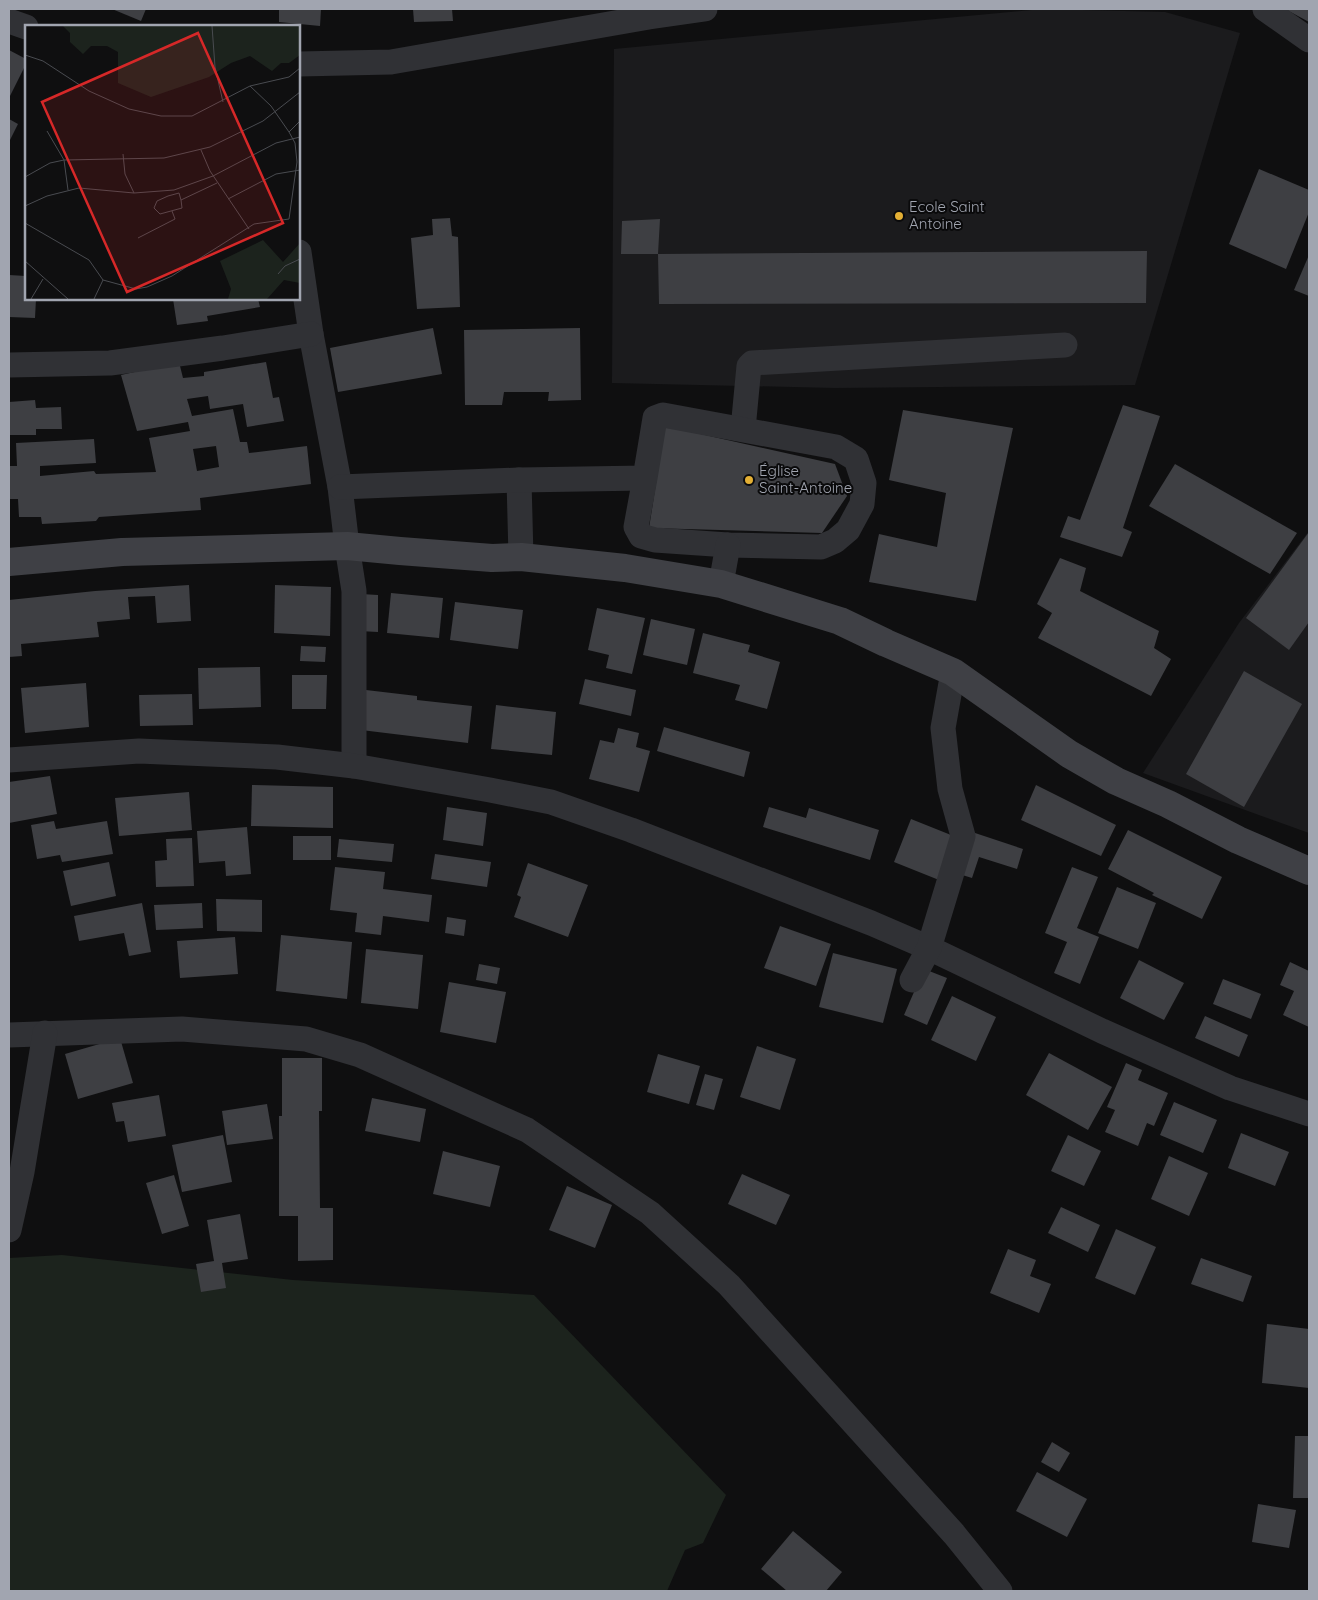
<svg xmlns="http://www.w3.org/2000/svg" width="1318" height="1600" viewBox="0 0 1318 1600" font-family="Quicksand,sans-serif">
  <rect width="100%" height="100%" fill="#0f0f10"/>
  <!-- built -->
  <g fill="#1b1b1d">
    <polygon points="1042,9 1165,12 1240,33 1135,385 835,388 612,383 614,49"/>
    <polygon points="1309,531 1309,833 1143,773 1239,623"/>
  </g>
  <!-- green -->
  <polygon fill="#1c231d" points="62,1255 293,1280 534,1295 726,1495 703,1543 685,1550 667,1591 9,1591 9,1258"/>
  <!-- building -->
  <g fill="#3e3f43" fill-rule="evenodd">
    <polygon points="112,9 146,9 141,21"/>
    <polygon points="279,9 321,9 320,26 279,22"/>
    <polygon points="413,9 452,9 453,21 414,22"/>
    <polygon points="1285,9 1309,9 1309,34 1305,32 1309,22"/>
    <polygon points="9,50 26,59 26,64 10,96 9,95"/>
    <polygon points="9,119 18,124 9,142"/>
    <polygon points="1259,169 1309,190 1309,212 1286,269 1229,244"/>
    <polygon points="450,218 452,236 458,237 460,307 417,309 411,238 433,235 432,219"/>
    <polygon points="660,219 658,254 1147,251 1146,303 659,304 658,254 621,254 622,221"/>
    <polygon points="1309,255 1309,296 1294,290"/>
    <polygon points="9,275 26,276 26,299 36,299 35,318 9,317"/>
    <polygon points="173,299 258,299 260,307 207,316 208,321 177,325"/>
    <polygon points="433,328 442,374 338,392 330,348"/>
    <polygon points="580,328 581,400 548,401 549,392 504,392 502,405 465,405 464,330"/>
    <path d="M179 362 183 378 204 376V372L266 362 273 398 279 397 284 421 247 427 243 404 210 409 208 396 187 399 192 416 233 409 240 442H247L249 453 307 446 311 484 200 498 201 510 99 517 96 521 42 524 41 517H19L18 499H9V466H17L16 443 94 439 96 463 40 466V476L94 471 96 474 156 472 149 438 190 431 188 422 137 431 121 375ZM216 446 219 467 197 471 193 449Z"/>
    <polygon points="35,400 36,408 61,407 62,429 36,429 36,435 9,435 9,402"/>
    <polygon points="1123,405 1160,416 1123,528 1132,532 1122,557 1060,537 1068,516 1080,520"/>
    <polygon points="903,410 1013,428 976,601 869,582 879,534 937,547 946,493 889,480"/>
    <polygon points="665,426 835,464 847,496 822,533 649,528"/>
    <polygon points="1175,464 1297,533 1270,574 1149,506"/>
    <polygon points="1309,532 1309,622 1289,650 1246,618"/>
    <polygon points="1060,558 1086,568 1080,591 1159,631 1154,648 1171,659 1151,696 1038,638 1052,613 1037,604"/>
    <polygon points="189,585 191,621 157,623 155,596 128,597 130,619 97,622 99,637 21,644 22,656 9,657 9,600 95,591"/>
    <polygon points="275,585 331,587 330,636 274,633"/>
    <polygon points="391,593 443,598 439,638 387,633"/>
    <polygon points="361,594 378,595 378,632 359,631"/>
    <polygon points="455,602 523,610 518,649 450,640"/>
    <polygon points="597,608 645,618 632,674 606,668 609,655 588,650"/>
    <polygon points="651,619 695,629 687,665 643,655"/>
    <polygon points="703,633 750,645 748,652 780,662 767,709 735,700 740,685 693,673"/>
    <polygon points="301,646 326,647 325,662 300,661"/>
    <polygon points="260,667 261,707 199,709 198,668"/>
    <polygon points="1244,671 1302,704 1244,807 1186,774"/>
    <polygon points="292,675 327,675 326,709 292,709"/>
    <polygon points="585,679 636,690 631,716 579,704"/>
    <polygon points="86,683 89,727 25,733 21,688"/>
    <polygon points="366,690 417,696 417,700 472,706 468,743 361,730"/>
    <polygon points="192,694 193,725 140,726 139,695"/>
    <polygon points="496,705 556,712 552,755 491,749"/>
    <polygon points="664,727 750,752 744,777 657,751"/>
    <polygon points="618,728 639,733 636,747 650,751 639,792 589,779 600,740 614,743"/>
    <polygon points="50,776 57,814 9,823 9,782"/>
    <polygon points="252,785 333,787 333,828 251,826"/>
    <polygon points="1036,785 1116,825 1101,856 1021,820"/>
    <polygon points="189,792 192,830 119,836 115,798"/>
    <polygon points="447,807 487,813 483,846 443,840"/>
    <polygon points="769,807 806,818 809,808 879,830 870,860 763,827"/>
    <polygon points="911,819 956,837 939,880 894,862"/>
    <polygon points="54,821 56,829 107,821 113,854 62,862 60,855 37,859 31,825"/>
    <polygon points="247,827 251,874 226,876 225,861 199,863 197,831"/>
    <polygon points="1128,830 1222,877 1202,919 1152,895 1154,893 1108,869"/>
    <polygon points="972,832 1023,849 1017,869 979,857 972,878 959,874"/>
    <rect x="293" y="836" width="38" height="24"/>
    <polygon points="192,838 194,886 156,887 155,861 167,860 166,839"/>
    <polygon points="339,839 394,844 392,862 337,857"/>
    <polygon points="435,854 491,862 487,887 431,879"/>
    <polygon points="109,862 116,896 71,906 63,871"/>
    <polygon points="528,863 588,885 568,937 514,917 521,897 517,895"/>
    <polygon points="335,867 385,872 383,889 432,895 429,922 383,916 381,935 355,932 357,913 330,910"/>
    <polygon points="1072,867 1098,877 1077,928 1099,937 1080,984 1054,973 1067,942 1045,933"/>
    <polygon points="1117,887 1156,903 1138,949 1098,933"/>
    <polygon points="216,899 262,900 262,932 217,931"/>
    <polygon points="142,903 151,952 129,956 124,933 79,941 74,916"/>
    <polygon points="202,903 203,928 156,930 154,905"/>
    <polygon points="447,917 466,920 464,936 445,933"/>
    <polygon points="780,926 831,944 816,986 764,968"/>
    <polygon points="281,935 352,942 347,999 276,991"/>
    <polygon points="235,937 238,974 180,978 177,941"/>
    <polygon points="366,949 423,955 418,1009 361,1003"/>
    <polygon points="833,953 897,969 883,1023 819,1007"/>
    <polygon points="1139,960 1184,983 1164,1020 1120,998"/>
    <polygon points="1290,962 1309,971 1309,1027 1283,1015 1294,991 1280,985"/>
    <polygon points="479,964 500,968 497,984 476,980"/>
    <polygon points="924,969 947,978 927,1025 904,1015"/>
    <polygon points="1223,979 1261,994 1251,1019 1213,1004"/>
    <polygon points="449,982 506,992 496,1043 440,1032"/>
    <polygon points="952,996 996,1017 976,1061 931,1040"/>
    <polygon points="1205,1016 1248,1035 1239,1057 1195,1038"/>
    <polygon points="120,1038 133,1083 78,1099 65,1054"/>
    <polygon points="757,1046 796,1059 780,1110 740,1097"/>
    <polygon points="1049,1053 1112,1087 1088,1130 1026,1095"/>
    <polygon points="658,1054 700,1066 689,1104 647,1092"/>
    <polygon points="282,1058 322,1058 322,1111 319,1111 320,1208 333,1208 333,1260 298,1261 298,1216 279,1216 279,1116 282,1116"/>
    <polygon points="1126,1063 1142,1070 1138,1080 1168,1093 1154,1126 1147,1123 1138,1146 1105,1132 1115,1110 1107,1107"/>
    <polygon points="705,1074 723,1079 714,1110 696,1105"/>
    <polygon points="159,1095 166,1136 128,1142 124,1121 116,1122 112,1103"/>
    <polygon points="372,1098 426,1109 420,1142 365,1131"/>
    <polygon points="1174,1102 1217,1120 1203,1153 1160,1135"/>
    <polygon points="267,1104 273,1139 227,1145 222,1111"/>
    <polygon points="1241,1133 1289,1152 1275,1186 1228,1168"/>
    <polygon points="223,1135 232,1182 182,1192 172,1145"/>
    <polygon points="1068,1135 1101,1151 1084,1186 1051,1171"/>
    <polygon points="443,1151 500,1166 490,1207 433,1194"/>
    <polygon points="1169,1156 1208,1173 1189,1216 1151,1199"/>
    <polygon points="742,1174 790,1195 776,1225 728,1204"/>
    <polygon points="174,1175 189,1226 162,1234 146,1183"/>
    <polygon points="567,1186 612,1205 595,1248 549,1230"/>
    <polygon points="1061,1207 1100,1225 1088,1252 1048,1233"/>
    <polygon points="240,1214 248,1259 222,1263 226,1288 201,1292 196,1264 214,1261 207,1220"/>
    <polygon points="1116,1229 1156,1247 1135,1295 1095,1278"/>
    <polygon points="1008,1249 1036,1260 1030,1276 1051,1284 1039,1313 990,1293"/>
    <polygon points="1201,1258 1252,1276 1243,1302 1191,1284"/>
    <polygon points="1267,1324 1309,1329 1309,1388 1262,1383"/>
    <polygon points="1295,1436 1309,1436 1309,1498 1293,1498"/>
    <polygon points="1052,1442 1070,1453 1059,1472 1041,1462"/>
    <polygon points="1037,1472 1087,1499 1067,1537 1016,1511"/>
    <polygon points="1258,1504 1296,1510 1289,1548 1252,1542"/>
    <polygon points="793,1531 842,1572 826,1591 787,1591 761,1569"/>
  </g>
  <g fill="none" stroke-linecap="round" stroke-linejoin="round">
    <!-- street -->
    <g stroke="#303135" stroke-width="25">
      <polyline points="1265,9 1309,40"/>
      <polyline points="9,21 26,27"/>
      <polyline points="299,64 391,62 649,17 705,9"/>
      <polyline points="299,252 311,334 340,487 347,546 354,591 354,766"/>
      <polyline points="9,365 110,363 223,348 311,334"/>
      <polyline points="743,429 749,366 752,363 1065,345"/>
      <polyline points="519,480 521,557"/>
      <polyline points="340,487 519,480 645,478 636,527 641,536 655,540 728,545 821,547 835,541 848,530 862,504 864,483 856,459 836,447 663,415 655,418 645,478"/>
      <polyline points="721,584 728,545"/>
      <polyline points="9,760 139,751 277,757 354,766 490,790 551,802 631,830 871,923 929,948 1102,1031 1230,1088 1309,1114"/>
      <polyline points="912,980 929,948 963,836 950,789 943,728 953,672"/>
      <polyline points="9,1035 182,1029 306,1039 360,1055 527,1130 650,1213 729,1285 954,1534 1000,1591"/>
      <polyline points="9,1230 22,1172 45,1033"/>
    </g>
    <!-- secondary -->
    <polyline stroke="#3f4045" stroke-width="28" points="9,562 122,552 347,546 400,551 492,558 521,557 625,568 721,584 840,621 886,643 953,672 1069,754 1116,781 1168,804 1238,840 1309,871"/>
  </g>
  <!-- markers -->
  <g fill="#e3af34" stroke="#0a0a0b" stroke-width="2">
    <circle cx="899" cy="216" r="5"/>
    <circle cx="749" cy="480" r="5"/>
  </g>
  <g text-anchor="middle" stroke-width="4" stroke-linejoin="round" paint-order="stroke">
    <!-- poi labels -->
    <g font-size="15" fill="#a1a5b0" stroke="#0a0a0b" text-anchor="start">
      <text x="909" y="212">Ecole Saint<tspan x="909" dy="17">Antoine</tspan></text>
      <text x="759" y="476">Église<tspan x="759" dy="17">Saint-Antoine</tspan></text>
    </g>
  </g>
  <!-- overview -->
  <g transform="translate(25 25)">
    <rect width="275" height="275" fill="#0f0f10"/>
    <path d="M38 1H275V30L264 38H256L247 46 225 31 206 38 184 52 126 72 93 58V27L82 21H66L58 29 45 17V8ZM238 215 258 237 275 218V258L259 255 242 274H203L206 264 195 236Z" fill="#1c231d"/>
    <path fill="none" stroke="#494b50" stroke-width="1" d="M187 1 190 42 198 77M0 30 18 36 64 66 104 84 136 91H167L225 61 264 52 275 43M225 61 246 81 264 107M22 106 39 135 43 165M176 125 185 146 224 204M98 129 100 149 109 168M0 152 25 138 39 135 139 133 185 122 238 96 275 67M203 174 251 149 275 145M156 175 157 183 135 189 129 183 132 176 143 171 154 168 156 175 192 158M0 181 22 171 54 163 109 168 149 165 188 151 251 118 275 112M0 198 64 235 78 255 111 264 122 262 147 251 229 199 264 194 272 137 270 118 264 107 275 96M113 213 150 194 147 186M0 236 43 274M253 249 260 241 275 234M6 274 18 254M69 274 78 255"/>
    <path fill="#d62828" fill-opacity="0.15" stroke="#d62828" stroke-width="2.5" d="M173 8 258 198 102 267 17 77Z"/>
    <rect width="275" height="275" fill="none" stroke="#a1a5b0" stroke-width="2.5"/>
  </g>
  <!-- border -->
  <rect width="1318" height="1600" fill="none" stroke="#a1a5b0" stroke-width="20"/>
</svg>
